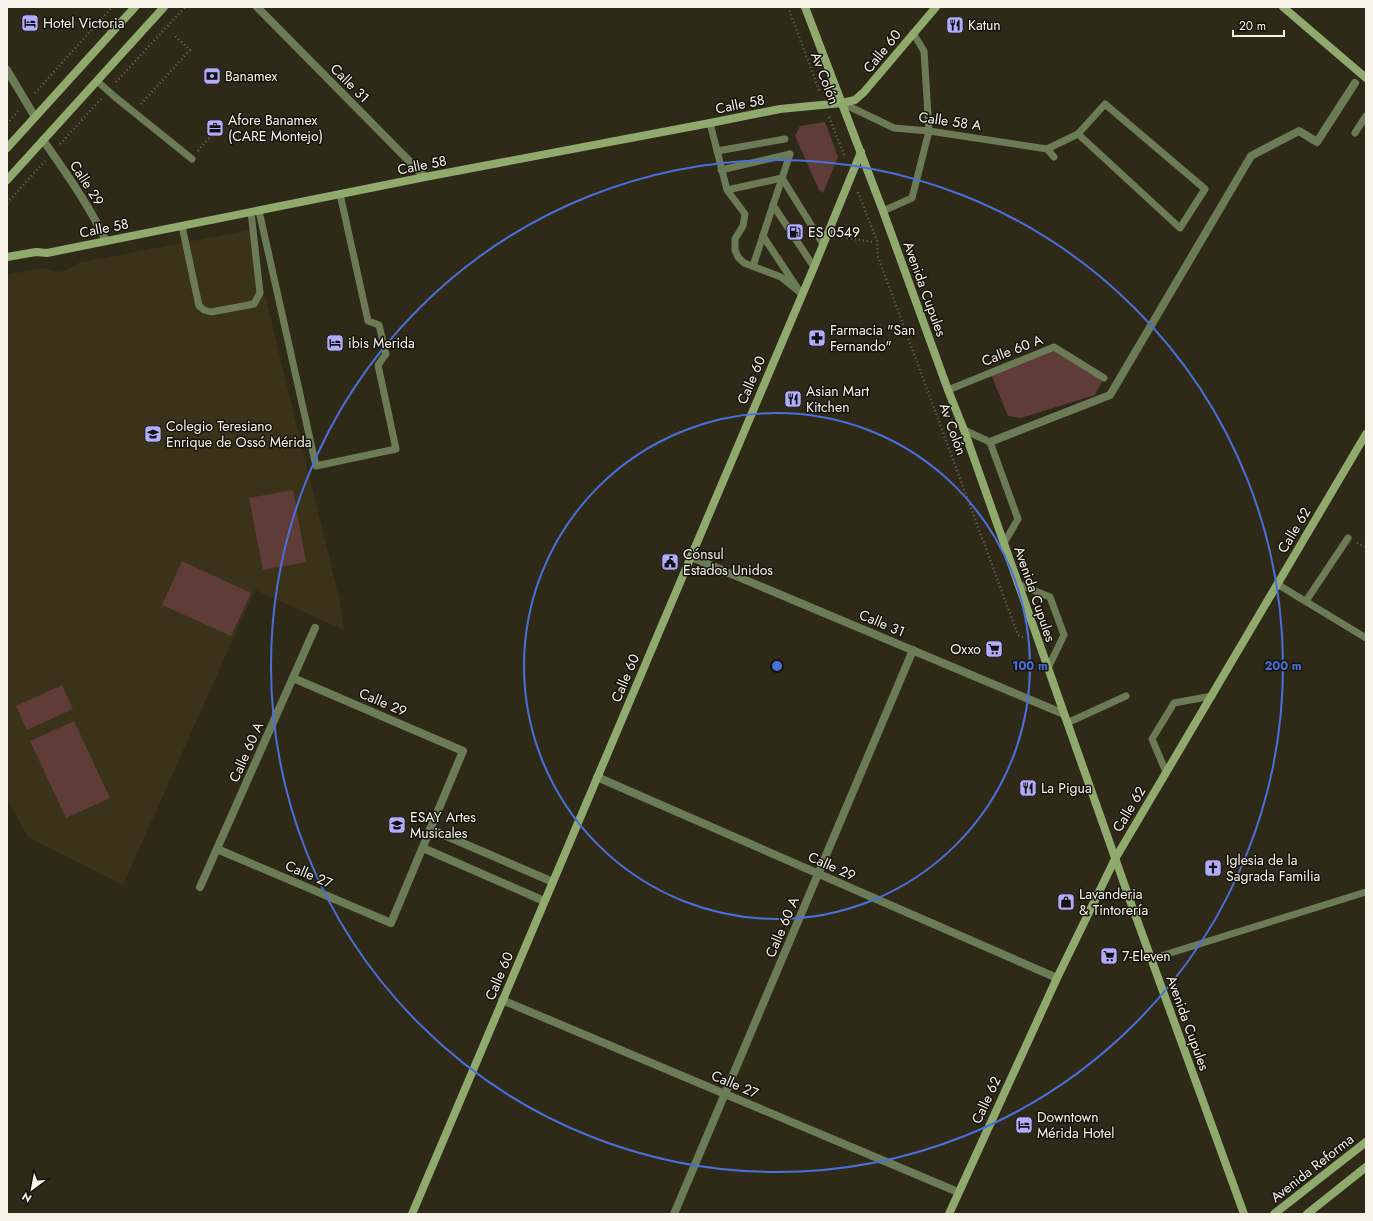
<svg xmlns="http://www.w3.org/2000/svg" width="1373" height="1221" viewBox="0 0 1373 1221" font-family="Jost,sans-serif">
  <rect width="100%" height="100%" fill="#2f2a18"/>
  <!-- built -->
  <polygon fill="#3a3219" points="249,230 340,602 344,630 255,590 123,885 28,837 7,799 7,278 10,274 45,268 58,272 67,270 78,263"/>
  <!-- green -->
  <g fill="#5f3c38">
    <polygon points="825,122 838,157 823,193 819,190 795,136 800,126"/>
    <polygon points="1054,347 1104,378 1095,395 1021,418 1008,416 990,372"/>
    <polygon points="293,490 306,562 263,570 249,498"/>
    <polygon points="182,561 251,593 231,636 162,605"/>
    <polygon points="62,685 73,709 27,730 16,706"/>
    <polygon points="74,721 110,798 66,818 30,741"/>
  </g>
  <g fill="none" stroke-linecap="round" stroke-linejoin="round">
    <!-- path -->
    <g stroke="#6c6758" stroke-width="2.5" stroke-dasharray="1 3" stroke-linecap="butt">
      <polyline points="788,7 820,93"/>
      <polyline points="116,82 185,7"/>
      <polyline points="35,93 112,7"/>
      <polyline points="141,104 190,50 173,34"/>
      <polyline points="829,117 845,157"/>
      <polyline points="7,124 18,111"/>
      <polyline points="60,144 101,99"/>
      <polyline points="198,151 213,134"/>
      <polyline points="858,192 877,241 878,257 1018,635 1025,638"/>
      <polyline points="7,203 45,161"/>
      <polyline points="847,238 873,242"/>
      <polyline points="1357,543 1366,547"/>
    </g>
    <!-- lane -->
    <g stroke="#6b7b56" stroke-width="7">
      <polyline points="97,81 115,97 192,159"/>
      <polyline points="842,103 894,128 929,131 1047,149 1054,157"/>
      <polygon points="1105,104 1205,189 1180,228 1078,134"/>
      <polyline points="710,123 727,190 745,214 743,226 735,239 735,250 738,257 744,263 781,277 802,294"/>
      <polyline points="1355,133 1366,116"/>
      <polyline points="1047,149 1078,134"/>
      <polyline points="717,151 785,139"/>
      <polyline points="721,170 790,154"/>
      <polyline points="727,190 782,178 823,244"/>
      <polyline points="773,205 814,267"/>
      <polyline points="259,211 316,466 396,449 378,365 386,354 379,325 368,321 340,194"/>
      <polyline points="883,211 912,198 929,131 924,51 913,33"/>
      <polyline points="182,226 199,306 204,310 211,312 254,304 260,293 251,212"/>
      <polyline points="763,236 798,289"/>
      <polyline points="753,266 790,154"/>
      <polyline points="948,390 1054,347 1104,378"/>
      <polyline points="964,430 990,442 1018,519 1004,543"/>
      <polyline points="1018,584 1050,597 1064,635 1048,668"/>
      <polyline points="1277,584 1366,638"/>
      <polyline points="1306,601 1348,538"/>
      <polyline points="1067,723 1126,696"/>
      <polyline points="1166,772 1152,739 1174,703 1212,696"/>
      <polyline points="1151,959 1366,892"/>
    </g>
    <!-- street -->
    <g stroke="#6b7b56" stroke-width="8">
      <polyline points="257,7 425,177"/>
      <polyline points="7,70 35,117"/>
      <path d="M43 140C66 173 89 205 106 241"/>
      <polyline points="990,442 1110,395 1251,156 1299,131 1317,142 1355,83"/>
      <polyline points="691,557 1064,714"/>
      <polyline points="597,777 1057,978"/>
      <polyline points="430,829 553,882"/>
      <polyline points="423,848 544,901"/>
      <polyline points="217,849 391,923 463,751 293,678"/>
      <polyline points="200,887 315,628"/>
      <polyline points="502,1000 958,1192"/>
      <polyline points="674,1214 913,650"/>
    </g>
    <!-- secondary -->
    <g stroke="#90aa6e" stroke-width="8">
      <polyline points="805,7 883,211 948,390 964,430 1132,906 1244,1214"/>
      <polyline points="1283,7 1366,78"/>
      <polyline points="7,148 135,7"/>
      <polyline points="7,180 164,7"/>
      <polyline points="7,257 36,252 47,253 425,177 710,123 780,109 842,103 855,100 864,92 936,7"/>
      <polyline points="412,1214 814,267 861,152"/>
      <polyline points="949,1214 1057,978 1115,859 1366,434"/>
      <polyline points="1274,1214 1366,1142"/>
      <polyline points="1307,1214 1366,1167"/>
    </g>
  </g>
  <!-- distance rings -->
  <g fill="none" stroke="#496fdb" stroke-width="2">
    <circle cx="777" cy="666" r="253"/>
    <circle cx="777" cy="666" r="506"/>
  </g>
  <!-- icons -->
  <defs>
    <symbol id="hotel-square" viewBox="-11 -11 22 22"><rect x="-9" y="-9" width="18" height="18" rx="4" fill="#b1adfa" stroke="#15130b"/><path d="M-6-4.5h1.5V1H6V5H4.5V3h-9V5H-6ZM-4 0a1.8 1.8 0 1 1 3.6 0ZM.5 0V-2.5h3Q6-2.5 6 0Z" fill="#111"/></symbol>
    <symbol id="restaurant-square" viewBox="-11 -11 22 22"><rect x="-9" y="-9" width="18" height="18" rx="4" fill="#b1adfa" stroke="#15130b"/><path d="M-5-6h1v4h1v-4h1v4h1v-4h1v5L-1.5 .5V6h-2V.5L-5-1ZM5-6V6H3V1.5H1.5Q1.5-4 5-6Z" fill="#111"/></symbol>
    <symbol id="bank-square" viewBox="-11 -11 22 22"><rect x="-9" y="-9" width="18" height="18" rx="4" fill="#b1adfa" stroke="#15130b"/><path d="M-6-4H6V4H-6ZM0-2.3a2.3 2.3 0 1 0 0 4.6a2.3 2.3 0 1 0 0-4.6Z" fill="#111"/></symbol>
    <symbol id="office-square" viewBox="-11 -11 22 22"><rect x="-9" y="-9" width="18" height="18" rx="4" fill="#b1adfa" stroke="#15130b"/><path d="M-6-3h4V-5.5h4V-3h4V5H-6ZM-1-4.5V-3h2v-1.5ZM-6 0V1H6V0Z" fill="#111"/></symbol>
    <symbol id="fuel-square" viewBox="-11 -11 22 22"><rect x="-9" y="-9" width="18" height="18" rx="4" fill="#b1adfa" stroke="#15130b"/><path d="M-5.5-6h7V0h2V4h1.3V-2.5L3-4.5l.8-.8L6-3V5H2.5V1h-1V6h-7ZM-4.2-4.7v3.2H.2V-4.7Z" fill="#111"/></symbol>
    <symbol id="pharmacy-square" viewBox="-11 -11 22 22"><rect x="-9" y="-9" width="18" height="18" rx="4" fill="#b1adfa" stroke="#15130b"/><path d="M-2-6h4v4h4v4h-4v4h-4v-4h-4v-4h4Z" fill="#111"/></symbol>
    <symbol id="school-square" viewBox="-11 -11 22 22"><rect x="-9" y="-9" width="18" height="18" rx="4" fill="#b1adfa" stroke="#15130b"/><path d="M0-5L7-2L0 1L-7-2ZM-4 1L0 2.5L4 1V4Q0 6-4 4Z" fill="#111"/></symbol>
    <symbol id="civic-square" viewBox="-11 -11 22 22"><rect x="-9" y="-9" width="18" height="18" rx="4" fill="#b1adfa" stroke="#15130b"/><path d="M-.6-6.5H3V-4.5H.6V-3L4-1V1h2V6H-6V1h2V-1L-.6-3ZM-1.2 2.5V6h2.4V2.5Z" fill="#111"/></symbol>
    <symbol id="supermarket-square" viewBox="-11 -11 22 22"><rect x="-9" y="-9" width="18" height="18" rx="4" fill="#b1adfa" stroke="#15130b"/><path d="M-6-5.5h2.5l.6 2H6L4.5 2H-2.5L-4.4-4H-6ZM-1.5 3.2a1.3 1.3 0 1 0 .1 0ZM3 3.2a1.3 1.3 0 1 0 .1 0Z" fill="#111"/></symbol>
    <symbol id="university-square" viewBox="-11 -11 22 22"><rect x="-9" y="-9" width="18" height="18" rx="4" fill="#b1adfa" stroke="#15130b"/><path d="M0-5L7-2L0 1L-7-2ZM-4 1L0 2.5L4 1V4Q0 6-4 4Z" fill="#111"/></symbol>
    <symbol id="church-square" viewBox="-11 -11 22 22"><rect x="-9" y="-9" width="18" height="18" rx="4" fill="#b1adfa" stroke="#15130b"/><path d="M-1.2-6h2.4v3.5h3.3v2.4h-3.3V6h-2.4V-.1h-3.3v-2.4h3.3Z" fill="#111"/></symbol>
    <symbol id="shop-square" viewBox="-11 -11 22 22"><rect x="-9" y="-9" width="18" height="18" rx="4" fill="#b1adfa" stroke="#15130b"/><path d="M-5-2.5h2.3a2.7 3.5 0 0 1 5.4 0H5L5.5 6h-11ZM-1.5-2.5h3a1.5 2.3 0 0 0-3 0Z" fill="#111"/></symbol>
  </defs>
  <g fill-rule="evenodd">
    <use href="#hotel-square" x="20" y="13" width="20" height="20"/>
    <use href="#restaurant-square" x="945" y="15" width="20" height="20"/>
    <use href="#bank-square" x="202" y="66" width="20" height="20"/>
    <use href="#office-square" x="205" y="118" width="20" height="20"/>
    <use href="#fuel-square" x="785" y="222" width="20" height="20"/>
    <use href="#pharmacy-square" x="807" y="328" width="20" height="20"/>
    <use href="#hotel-square" x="325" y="333" width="20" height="20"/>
    <use href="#restaurant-square" x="783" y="389" width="20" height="20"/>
    <use href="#school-square" x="143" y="424" width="20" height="20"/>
    <use href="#civic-square" x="660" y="552" width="20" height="20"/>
    <use href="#supermarket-square" x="984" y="639" width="20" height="20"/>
    <use href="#restaurant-square" x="1018" y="778" width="20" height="20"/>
    <use href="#university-square" x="387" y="815" width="20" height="20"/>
    <use href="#church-square" x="1203" y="858" width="20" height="20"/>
    <use href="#shop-square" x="1056" y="892" width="20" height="20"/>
    <use href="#supermarket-square" x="1099" y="946" width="20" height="20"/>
    <use href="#hotel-square" x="1014" y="1115" width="20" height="20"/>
  </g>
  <g text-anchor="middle" stroke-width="3" stroke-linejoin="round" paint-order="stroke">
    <!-- poi labels -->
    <g font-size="14" fill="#f7f3e8" stroke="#15130b" text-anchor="start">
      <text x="43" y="28">Hotel Victoria</text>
      <text x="968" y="30">Katun</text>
      <text x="225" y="81">Banamex</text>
      <text x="228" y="125">Afore Banamex<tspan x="228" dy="16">(CARE Montejo)</tspan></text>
      <text x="808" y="237">ES 0549</text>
      <text x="830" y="335">Farmacia "San<tspan x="830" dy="16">Fernando"</tspan></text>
      <text x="348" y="348">ibis Merida</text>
      <text x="806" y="396">Asian Mart<tspan x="806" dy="16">Kitchen</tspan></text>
      <text x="166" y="431">Colegio Teresiano<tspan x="166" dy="16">Enrique de Ossó Mérida</tspan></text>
      <text x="683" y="559">Cónsul<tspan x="683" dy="16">Estados Unidos</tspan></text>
      <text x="981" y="654" text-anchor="end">Oxxo</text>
      <text x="1041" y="793">La Pigua</text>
      <text x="410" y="822">ESAY Artes<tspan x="410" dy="16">Musicales</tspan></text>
      <text x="1226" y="865">Iglesia de la<tspan x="1226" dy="16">Sagrada Familia</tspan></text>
      <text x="1079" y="899">Lavanderia<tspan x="1079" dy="16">&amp; Tintorería</tspan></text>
      <text x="1122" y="961">7-Eleven</text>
      <text x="1037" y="1122">Downtown<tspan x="1037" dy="16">Mérida Hotel</tspan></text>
    </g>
    <!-- street labels -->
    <g font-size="14" fill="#f7f3e8" stroke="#15130b">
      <text transform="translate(882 51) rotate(-51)" y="5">Calle 60</text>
      <text transform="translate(825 78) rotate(69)" y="5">Av Colón</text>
      <text transform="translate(350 83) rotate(45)" y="5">Calle 31</text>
      <text transform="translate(740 104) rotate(-11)" y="5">Calle 58</text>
      <text transform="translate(950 121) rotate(8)" y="5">Calle 58 A</text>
      <text transform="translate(422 165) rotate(-11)" y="5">Calle 58</text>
      <text transform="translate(87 183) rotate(57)" y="5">Calle 29</text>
      <text transform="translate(104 228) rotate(-11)" y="5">Calle 58</text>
      <text transform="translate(925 289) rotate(70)" y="5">Avenida Cupules</text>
      <text transform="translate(1012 350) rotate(-21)" y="5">Calle 60 A</text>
      <text transform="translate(751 380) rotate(-67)" y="5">Calle 60</text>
      <text transform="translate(953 429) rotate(70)" y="5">Av Colón</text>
      <text transform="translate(1294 530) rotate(-59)" y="5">Calle 62</text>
      <text transform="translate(1035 594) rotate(71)" y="5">Avenida Cupules</text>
      <text transform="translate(882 623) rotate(23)" y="5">Calle 31</text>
      <text transform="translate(625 678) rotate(-67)" y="5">Calle 60</text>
      <text transform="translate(383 702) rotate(23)" y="5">Calle 29</text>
      <text transform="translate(246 752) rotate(-66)" y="5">Calle 60 A</text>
      <text transform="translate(1129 809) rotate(-59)" y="5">Calle 62</text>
      <text transform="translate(832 866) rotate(24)" y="5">Calle 29</text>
      <text transform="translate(309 874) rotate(23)" y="5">Calle 27</text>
      <text transform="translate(782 927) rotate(-67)" y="5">Calle 60 A</text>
      <text transform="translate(499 976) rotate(-67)" y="5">Calle 60</text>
      <text transform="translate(1188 1023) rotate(70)" y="5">Avenida Cupules</text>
      <text transform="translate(735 1084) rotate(23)" y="5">Calle 27</text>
      <text transform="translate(986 1100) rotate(-65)" y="5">Calle 62</text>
      <text transform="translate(1312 1168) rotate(-38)" y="5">Avenida Reforma</text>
    </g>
  </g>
  <circle cx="777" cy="666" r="6" fill="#496fdb" stroke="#15130b" stroke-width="2"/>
  <g font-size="12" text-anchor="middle" font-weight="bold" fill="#496fdb" stroke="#15130b" stroke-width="3" stroke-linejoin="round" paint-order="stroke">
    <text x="1030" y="670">100 m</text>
    <text x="1283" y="670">200 m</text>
  </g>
  <!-- border -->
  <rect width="1373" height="1221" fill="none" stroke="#f7f3e8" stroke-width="16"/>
  <!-- north arrow -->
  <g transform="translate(32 1189) rotate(212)" stroke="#15130b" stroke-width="3" paint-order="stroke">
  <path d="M0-3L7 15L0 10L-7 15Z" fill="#f7f3e8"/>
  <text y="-6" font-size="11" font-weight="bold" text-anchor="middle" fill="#f7f3e8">N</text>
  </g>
  <!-- scale -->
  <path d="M1233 30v6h51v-6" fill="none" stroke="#f7f3e8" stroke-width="2"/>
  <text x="1239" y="30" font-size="12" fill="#f7f3e8" stroke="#15130b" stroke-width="3" paint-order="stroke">20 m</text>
</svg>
